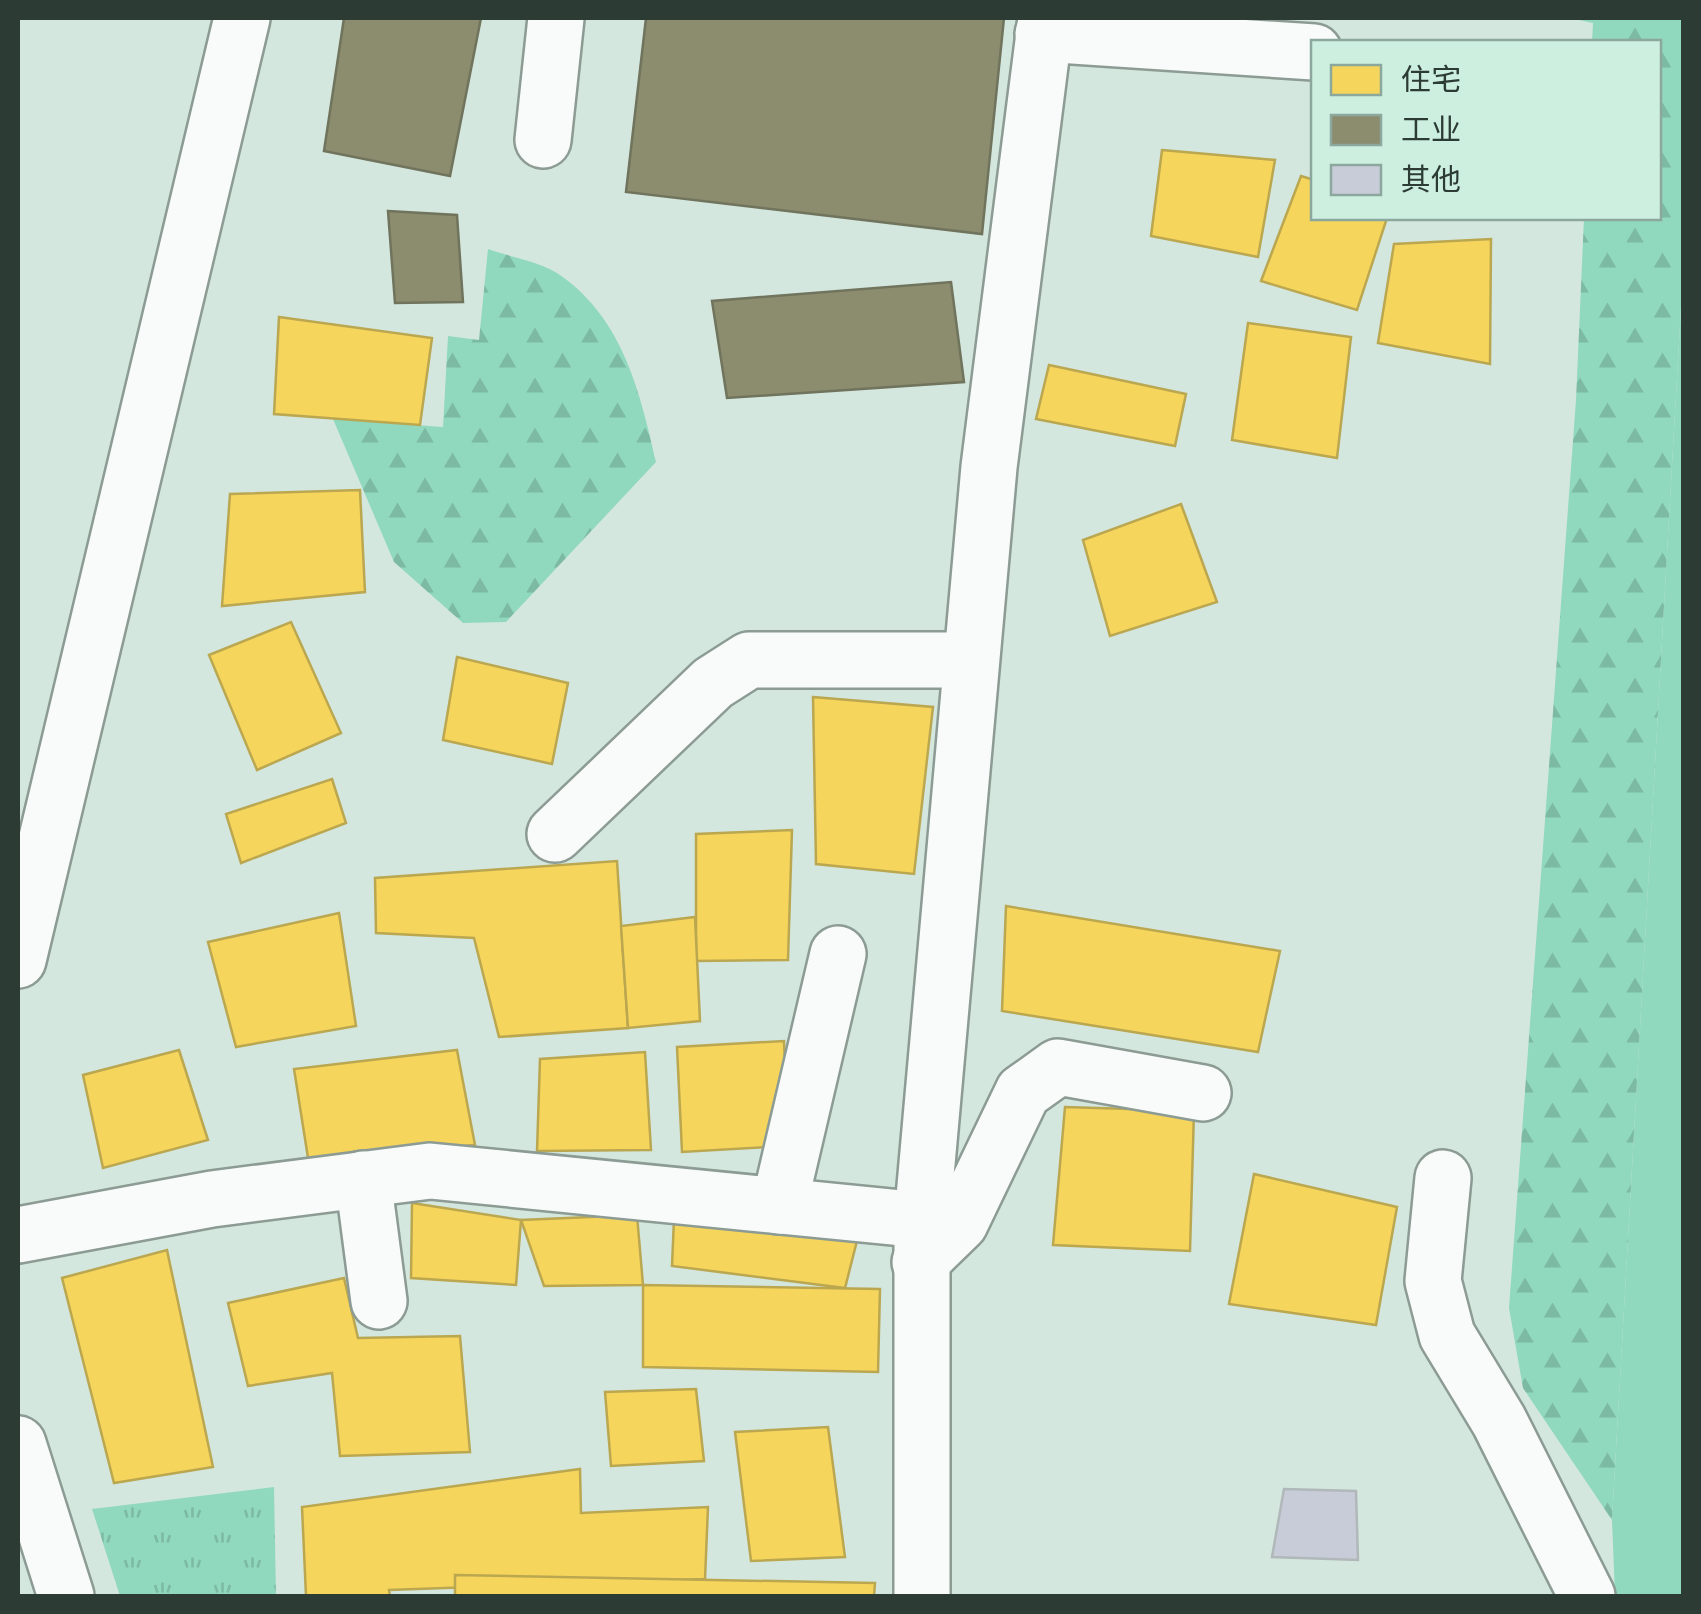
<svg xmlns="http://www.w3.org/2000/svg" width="1701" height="1614" viewBox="0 0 1701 1614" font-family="'Sofia Sans Condensed','Noto Sans SC',sans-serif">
  <defs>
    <pattern id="forest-firs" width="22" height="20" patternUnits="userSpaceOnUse" patternTransform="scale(2.5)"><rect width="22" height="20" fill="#90d8be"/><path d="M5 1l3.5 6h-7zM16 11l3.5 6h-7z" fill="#7cbaa4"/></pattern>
    <pattern id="park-tufts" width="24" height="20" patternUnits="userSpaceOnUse" patternTransform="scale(2.5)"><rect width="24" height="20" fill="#90d8be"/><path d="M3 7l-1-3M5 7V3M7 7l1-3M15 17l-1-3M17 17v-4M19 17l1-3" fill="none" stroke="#7cbaa4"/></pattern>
  </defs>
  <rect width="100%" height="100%" fill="#d4e7df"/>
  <!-- grass -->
  <polygon fill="#90d8be" points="1683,272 1683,1596 1615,1596 1612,1520"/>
  <!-- forest -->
  <g fill="url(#forest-firs)">
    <polygon points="1570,18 1684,18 1683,272 1612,1520 1523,1388 1509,1308 1576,400 1584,218 1658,218 1658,42 1592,42 1593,23"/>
    <path d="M488 249C510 257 542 262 560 275 623 319 640 392 656 462L506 622 463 623 394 562 333 419 443 427 448 336 479 340Z"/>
  </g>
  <!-- park -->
  <polygon fill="url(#park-tufts)" points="274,1487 276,1596 120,1596 92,1509"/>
  <!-- homes -->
  <g fill="#f6d55c" stroke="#baa750" stroke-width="2.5">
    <polygon points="1162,150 1275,160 1258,257 1151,236"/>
    <polygon points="1301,176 1314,180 1314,218 1387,218 1357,310 1261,281"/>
    <polygon points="1491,239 1490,364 1378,343 1394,244"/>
    <polygon points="279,317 432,338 420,425 274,414"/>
    <polygon points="1248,323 1351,337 1337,458 1232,440"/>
    <polygon points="1049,365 1186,394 1175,446 1036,419"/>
    <polygon points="360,490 365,592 222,606 230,494"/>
    <polygon points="1181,504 1217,602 1110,636 1083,540"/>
    <polygon points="291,622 341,733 257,770 209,655"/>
    <polygon points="457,657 568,683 552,764 443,740"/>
    <polygon points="813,697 933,707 914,874 816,864"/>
    <polygon points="332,779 346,823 241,863 226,814"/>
    <polygon points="792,830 788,960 696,961 696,834"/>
    <polygon points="617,861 628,1028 499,1037 474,938 376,933 375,878"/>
    <polygon points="1006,906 1280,951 1258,1052 1002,1011"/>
    <polygon points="339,913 356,1026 236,1047 208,942"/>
    <polygon points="695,917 700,1021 628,1028 621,926"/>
    <polygon points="784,1041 788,1146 682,1152 677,1047"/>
    <polygon points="179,1050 208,1140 103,1168 83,1075"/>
    <polygon points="457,1050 475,1145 308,1158 294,1069"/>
    <polygon points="645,1052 651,1150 537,1151 540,1059"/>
    <polygon points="1065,1107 1194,1111 1190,1251 1053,1245"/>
    <polygon points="1254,1174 1397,1207 1376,1325 1229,1304"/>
    <polygon points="675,1196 859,1233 845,1288 672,1266"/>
    <polygon points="412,1203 521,1220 516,1285 411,1278"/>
    <polygon points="637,1215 643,1285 544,1286 521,1220"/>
    <polygon points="167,1250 213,1467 114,1483 62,1278"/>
    <polygon points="344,1278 358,1338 460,1336 470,1452 340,1456 332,1373 248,1386 228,1303"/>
    <polygon points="643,1285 880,1289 878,1372 643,1367"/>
    <polygon points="696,1389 704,1461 611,1466 605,1392"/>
    <polygon points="828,1427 845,1557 751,1561 735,1432"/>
    <polygon points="580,1469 581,1513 708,1507 705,1579 389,1590 390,1596 306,1596 302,1507"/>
    <polygon points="455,1575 875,1583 874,1596 455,1596"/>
  </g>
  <!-- industry -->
  <g fill="#8c8c6e" stroke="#70745d" stroke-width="2.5">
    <polygon points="344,18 481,18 450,176 324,151"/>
    <polygon points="646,18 1004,18 982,234 626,192"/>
    <polygon points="388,211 457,215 463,302 395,303"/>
    <polygon points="951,282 964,382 727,398 712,301"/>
  </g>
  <!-- building -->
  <polygon fill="#c8ccd9" stroke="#b0b8b9" stroke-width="2.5" points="1284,1489 1356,1491 1358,1560 1272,1557"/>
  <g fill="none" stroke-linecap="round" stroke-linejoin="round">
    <defs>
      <g id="minor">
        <polyline points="1043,34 1314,52"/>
        <polyline points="543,140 556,18"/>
        <polyline points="555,834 713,683 749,660 971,660"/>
        <polyline points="18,960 242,18"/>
        <polyline points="1443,1178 1433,1281 1447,1335 1499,1421 1587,1596"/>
        <polyline points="363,1179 379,1301"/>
        <polyline points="779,1206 838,954"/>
        <polyline points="18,1235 212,1199 430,1171 922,1220"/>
        <polyline points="920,1262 960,1223 1023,1092 1058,1067 1203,1093"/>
        <polyline points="18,1444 66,1596"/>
        <polyline points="922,1596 922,1220 989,467 1046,18"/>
      </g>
    </defs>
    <!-- minor casing -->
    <use href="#minor" stroke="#8c9b94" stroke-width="60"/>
    <!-- minor -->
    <use href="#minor" stroke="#f9fbfa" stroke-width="55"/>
  </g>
  <!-- border -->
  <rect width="1701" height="1614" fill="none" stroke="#2d3b35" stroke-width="40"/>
  <!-- legend -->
  <rect x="1311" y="40" width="350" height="180" fill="#ccefe0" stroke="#8ca79c" stroke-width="2.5"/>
  <rect x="1331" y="65" width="50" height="30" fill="#f6d55c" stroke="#8ca79c" stroke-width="2.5"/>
  <text x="1401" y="90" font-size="30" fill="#2d3b35">住宅</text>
  <rect x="1331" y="115" width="50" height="30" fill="#8c8c6e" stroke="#8ca79c" stroke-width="2.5"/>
  <text x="1401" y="140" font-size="30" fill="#2d3b35">工业</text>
  <rect x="1331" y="165" width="50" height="30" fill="#c8ccd9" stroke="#8ca79c" stroke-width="2.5"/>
  <text x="1401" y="190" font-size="30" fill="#2d3b35">其他</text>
</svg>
